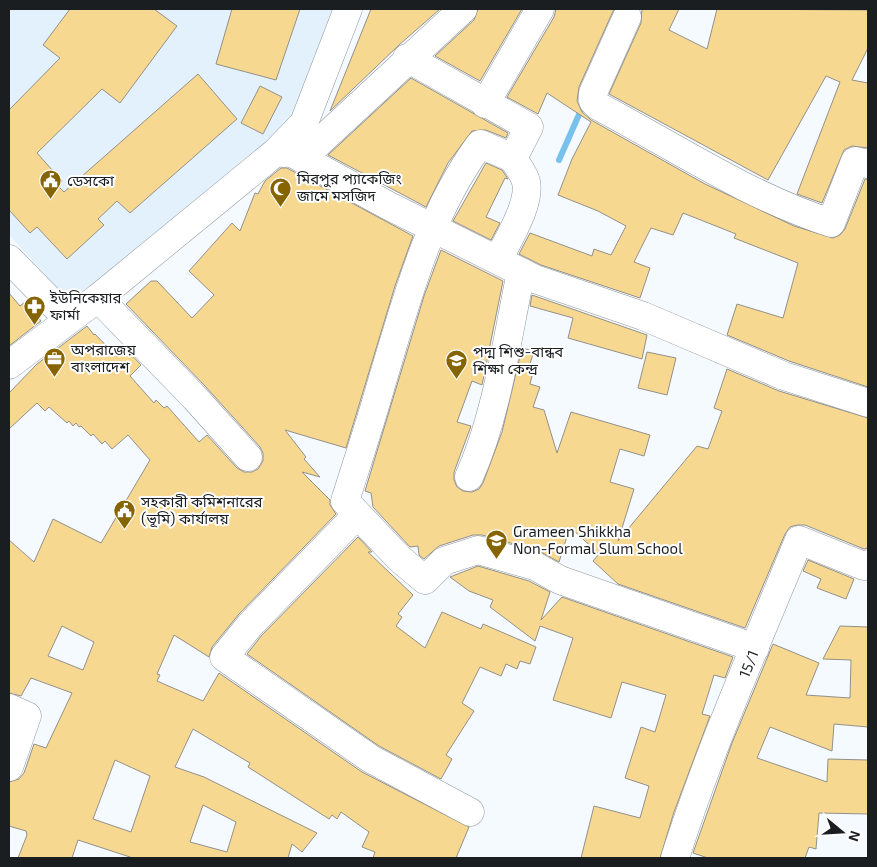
<svg xmlns="http://www.w3.org/2000/svg" width="877" height="867" viewBox="0 0 877 867" font-family="'Exo 2','Noto Sans Bengali',sans-serif">
  <rect width="100%" height="100%" fill="#f4faff"/>
  <!-- built -->
  <polygon fill="#e2f1fb" points="9,9 343,9 299,122 74,306 9,235"/>
  <g fill="none" stroke-linecap="round" stroke-linejoin="round">
    <!-- stream -->
    <polyline stroke="#78c1ec" stroke-width="6" points="559,160 585,101"/>
  </g>
  <!-- building -->
  <g fill="#f7d891" stroke="#949089" fill-rule="evenodd">
    <polygon points="70,9 154,9 177,26 120,103 102,89 37,153 62,181 58,186 64,192 198,74 237,119 130,213 117,201 98,219 104,225 67,259 37,227 30,233 9,210 9,110 60,58 43,45"/>
    <polygon points="232,9 300,9 276,80 216,64"/>
    <polygon points="371,9 440,9 399,45 330,111"/>
    <polygon points="478,9 522,9 480,81 435,56 474,20"/>
    <polygon points="556,9 614,9 579,87 577,101 582,112 591,120 705,184 794,226 833,238 840,235 845,229 865,179 868,179 868,387 789,361 727,335 737,304 783,318 798,263 734,238 736,234 683,213 673,235 651,228 634,262 650,268 640,298 541,265 519,254 530,233 592,256 594,249 611,255 626,226 598,211 558,195 572,159 591,122 547,93 538,114 507,97 554,17"/>
    <polygon points="642,9 679,9 669,30 707,49 717,9 868,10 868,48 852,80 868,83 868,148 852,146 844,150 822,203 797,194 840,82 826,76 768,180 609,94 641,23"/>
    <polygon points="411,78 508,133 506,138 486,130 472,131 448,163 426,207 328,155"/>
    <polygon points="260,86 282,97 263,134 241,123"/>
    <polygon points="486,163 502,170 508,179 505,178 486,217 500,223 491,240 453,221"/>
    <path d="M281 168H287L413 236 395 286 346 448 285 430 306 457 304 459 320 477 302 472 330 500V505L336 514 239 614 212 647 209 657 174 635 157 674 160 675 157 681 203 701 219 673 362 772 469 827 456 858H373L375 852 362 847 369 832 341 812 337 819 332 815 329 819 248 767 250 763 193 729 175 767 204 777 317 833 302 852 292 844 288 858H133L78 840 72 858H18L27 835 26 831 9 826V782L19 779 24 773 34 744 46 748 72 693 31 678 21 696 9 693V540L34 562 53 519 101 543 150 460 128 435 112 449 105 441 102 444 93 434 91 436 81 426 79 427 76 423 73 426 69 421 67 423 49 407 45 411 37 403 9 429V393L37 364 87 326 94 335 95 334 117 357 126 349 141 365 130 376 154 403 156 400 164 408 167 406 199 442 207 435 237 468 244 472H252L258 469 263 461V453L260 447 206 387 126 304 151 281H157L192 318 214 295 189 271 232 223 240 231 255 193 258 194 265 181ZM62 626 94 642 83 670 48 656ZM115 760 150 776 131 832 93 819ZM203 805 236 822 227 852 190 842Z"/>
    <polygon points="441,250 503,281 482,385 472,381 457,422 471,426 454,472 454,480 457,487 463,491 472,492 479,489 483,483 502,432 522,348 534,351 528,370 533,372 530,384 540,387 533,407 544,410 557,453 571,412 650,435 644,456 620,449 610,482 634,489 618,541 697,446 708,449 722,411 714,408 727,369 779,391 868,418 868,548 864,549 805,525 797,525 790,527 785,534 745,628 618,584 593,561 599,554 570,527 559,562 539,551 482,535 473,535 439,546 424,559 419,555 418,546 410,547 373,507 371,493 365,491 424,296"/>
    <polygon points="9,293 20,306 25,302 41,321 9,346"/>
    <polygon points="532,295 647,335 642,359 568,338 573,318 530,306"/>
    <polygon points="647,352 676,358 667,395 638,388"/>
    <polygon points="358,537 372,552 368,552 413,595 398,614 402,617 396,626 425,648 442,612 481,629 483,624 536,647 530,664 520,661 517,669 506,664 501,676 480,667 462,703 474,711 446,755 452,759 441,779 379,746 247,654 262,635"/>
    <polygon points="808,560 854,579 846,599 817,588 821,579 803,571"/>
    <polygon points="478,566 529,581 550,592 541,620 562,597 733,657 725,678 714,675 702,714 710,716 674,812 660,858 581,858 594,806 640,818 649,786 625,778 641,727 655,732 666,695 622,682 611,718 553,700 573,638 540,626 535,641 490,607 493,600 469,591 450,577"/>
    <polygon points="840,626 868,627 868,727 834,724 832,751 770,727 757,758 827,782 828,759 868,760 868,814 819,813 816,849 809,847 805,858 708,858 693,853 732,743 773,644 819,663 806,695 850,698 851,660 823,659"/>
  </g>
  <g fill="none" stroke-linecap="round" stroke-linejoin="round">
    <defs>
      <g id="minor">
        <path d="M627 17 593 93V101L598 106C675 147 748 196 831 223L855 161 868 164"/>
        <path d="M407 58 529 127 513 158 480 144C428 214 406 302 381 385 370 424 357 463 345 501L400 559 425 580 444 561 478 550 535 566 560 580 755 648"/>
        <polyline points="485,104 540,9"/>
        <polyline points="283,153 306,151 312,149 463,9"/>
        <polyline points="292,153 389,206 535,279 643,316 784,376 868,403"/>
        <polyline points="9,259 68,319"/>
        <path d="M498 260C507 241 531 204 526 182 524 173 517 166 513 158"/>
        <polyline points="98,298 195,398 248,457"/>
        <polyline points="9,365 98,298 276,152 304,123 348,9"/>
        <path d="M469 477C497 415 507 339 521 272"/>
        <polyline points="357,515 250,625 224,657 371,759 470,812"/>
        <polyline points="9,708 27,716 9,767"/>
        <path d="M675 858C709 750 756 645 799 540L864 566 868 564"/>
      </g>
    </defs>
    <!-- minor casing -->
    <use href="#minor" stroke="#90989c" stroke-width="29"/>
    <!-- minor -->
    <use href="#minor" stroke="#fff" stroke-width="28"/>
  </g>
  <!-- icons -->
  <defs>
    <symbol id="civic-pin" viewBox="-11 -11 22 30"><path d="M0 17L-7.5 6A9.5 9.5 0 1 1 7.5 6Z" fill="#866500" stroke="#fff"/><path d="M-.6-6.5H3V-4.5H.6V-3L4-1V1h2V6H-6V1h2V-1L-.6-3ZM-1.2 2.5V6h2.4V2.5Z" fill="#fff"/></symbol>
    <symbol id="mosque-pin" viewBox="-11 -11 22 30"><path d="M0 17L-7.5 6A9.5 9.5 0 1 1 7.5 6Z" fill="#866500" stroke="#fff"/><path d="M3.5-4.9A6 6 0 1 0 3.5 4.9A5 5 0 1 1 3.5-4.9Z" fill="#fff"/></symbol>
    <symbol id="pharmacy-pin" viewBox="-11 -11 22 30"><path d="M0 17L-7.5 6A9.5 9.5 0 1 1 7.5 6Z" fill="#866500" stroke="#fff"/><path d="M-2-6h4v4h4v4h-4v4h-4v-4h-4v-4h4Z" fill="#fff"/></symbol>
    <symbol id="office-pin" viewBox="-11 -11 22 30"><path d="M0 17L-7.5 6A9.5 9.5 0 1 1 7.5 6Z" fill="#866500" stroke="#fff"/><path d="M-6-3h4V-5.5h4V-3h4V5H-6ZM-1-4.5V-3h2v-1.5ZM-6 0V1H6V0Z" fill="#fff"/></symbol>
    <symbol id="school-pin" viewBox="-11 -11 22 30"><path d="M0 17L-7.5 6A9.5 9.5 0 1 1 7.5 6Z" fill="#866500" stroke="#fff"/><path d="M0-5L7-2L0 1L-7-2ZM-4 1L0 2.5L4 1V4Q0 6-4 4Z" fill="#fff"/></symbol>
  </defs>
  <g fill-rule="evenodd">
    <use href="#civic-pin" x="38" y="168" width="25" height="34"/>
    <use href="#mosque-pin" x="268" y="176" width="25" height="34"/>
    <use href="#pharmacy-pin" x="22" y="294" width="25" height="34"/>
    <use href="#office-pin" x="42" y="346" width="25" height="34"/>
    <use href="#school-pin" x="444" y="348" width="25" height="34"/>
    <use href="#civic-pin" x="112" y="498" width="25" height="34"/>
    <use href="#school-pin" x="484" y="528" width="25" height="34"/>
  </g>
  <g text-anchor="middle" stroke-width="4" stroke-linejoin="round" paint-order="stroke">
    <!-- poi labels -->
    <g font-size="15" fill="#1b1e20" stroke="#fff" text-anchor="start">
      <text x="297" y="184">মিরপুর প্যাকেজিং<tspan x="297" dy="17">জামে মসজিদ</tspan></text>
      <text x="67" y="186">ডেসকো</text>
      <text x="50" y="303">ইউনিকেয়ার<tspan x="50" dy="17">ফার্মা</tspan></text>
      <text x="71" y="355">অপরাজেয়<tspan x="71" dy="17">বাংলাদেশ</tspan></text>
      <text x="473" y="357">পদ্ম শিশু-বান্ধব<tspan x="473" dy="17">শিক্ষা কেন্দ্র</tspan></text>
      <text x="141" y="507">সহকারী কমিশনারের<tspan x="141" dy="17">(ভূমি) কার্যালয়</tspan></text>
      <text x="513" y="537">Grameen Shikkha<tspan x="513" dy="17">Non-Formal Slum School</tspan></text>
    </g>
    <!-- street labels -->
    <g font-size="15" fill="#1b1e20" stroke="#fff">
      <text transform="translate(749 664) rotate(-68)" y="5">15/1</text>
    </g>
  </g>
  <!-- border -->
  <rect width="877" height="867" fill="none" stroke="#1b1e20" stroke-width="20"/>
  <!-- north arrow -->
  <g transform="translate(842 832) rotate(108)" stroke="#ffffff" stroke-width="4" paint-order="stroke">
  <path d="M0-4L9 19L0 12L-9 19Z" fill="#1b1e20"/>
  <text y="-8" font-size="14" font-weight="bold" text-anchor="middle" fill="#1b1e20">N</text>
  </g>
</svg>
